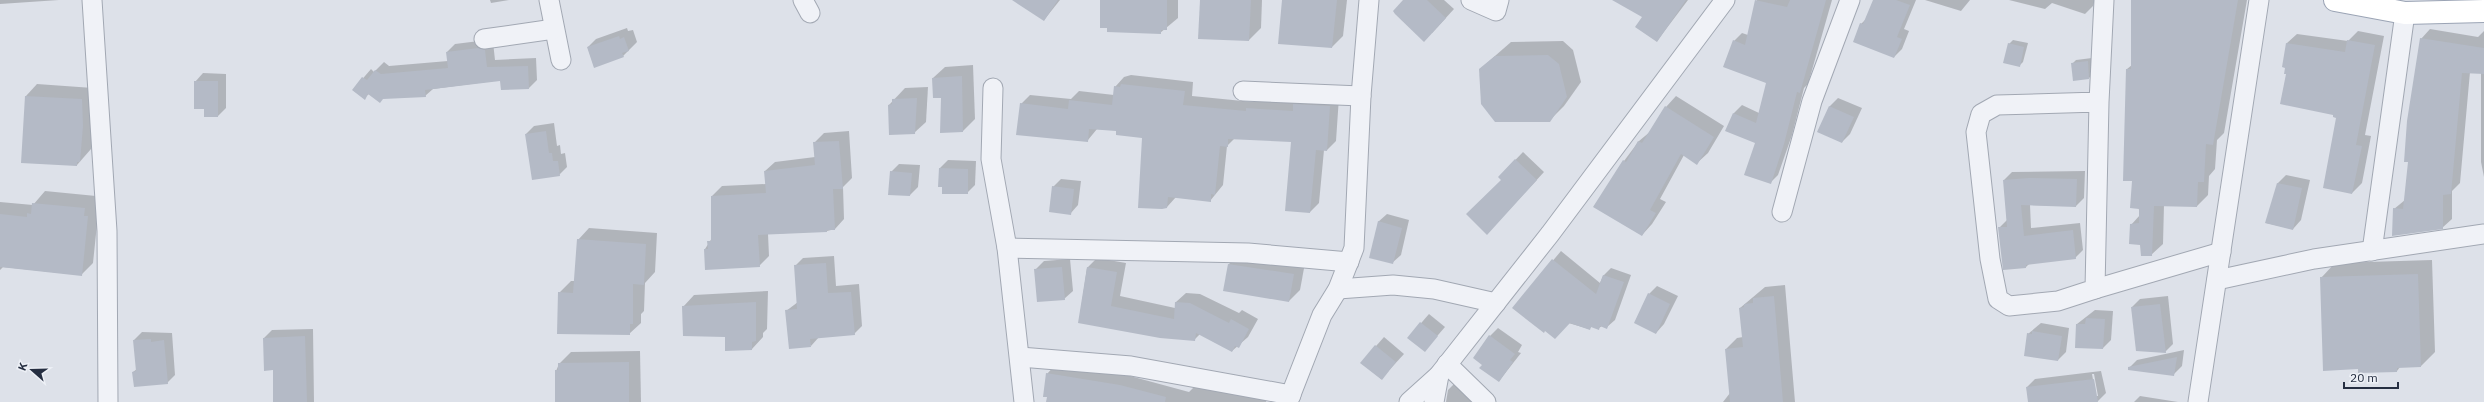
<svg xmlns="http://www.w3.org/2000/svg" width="2484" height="402" viewBox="0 0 2484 402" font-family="'IBM Plex Sans',sans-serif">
  <rect width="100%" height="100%" fill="#dde1e9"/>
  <!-- shadow -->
  <g fill="#0003" fill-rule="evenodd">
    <polygon points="0,0 59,0 0,4"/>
    <polygon points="490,0 509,0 491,3"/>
    <polygon points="1021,0 1060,0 1044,20"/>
    <polygon points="1101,0 1178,0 1178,18 1160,33"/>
    <polygon points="1201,0 1262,0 1261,28 1249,40"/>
    <polygon points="1283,0 1347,0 1343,36 1332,47"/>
    <polygon points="1405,0 1444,0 1454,9 1432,33"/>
    <polygon points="1614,0 1688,0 1657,41 1644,16"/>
    <polygon points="1832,0 1808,84 1804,88 1792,135 1778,175 1770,183 1756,142 1727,130 1734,113 1742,105 1759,113 1767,83 1734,41 1742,33 1748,35 1757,0"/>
    <polygon points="1874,0 1916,0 1904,29 1909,31 1902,49 1894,57 1861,24 1867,18"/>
    <polygon points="1925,0 1970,0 1961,11"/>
    <polygon points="2009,0 2095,0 2093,6 2085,14 2052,3 2045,9"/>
    <polygon points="2132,0 2247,0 2224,133 2217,140 2215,169 2209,176 2208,195 2197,206 2164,205 2163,244 2151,255 2141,244 2131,225 2140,215 2133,180 2127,69 2132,65"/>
    <polygon points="627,28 628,31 633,30 637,42 623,56 588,47 596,39"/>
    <polygon points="2430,29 2478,37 2484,31 2484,177 2481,162 2481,73 2470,72 2460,183 2452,191 2452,219 2442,228 2394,209 2405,200 2421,39"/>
    <polygon points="2358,31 2384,36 2365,135 2371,136 2362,183 2352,193 2338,117 2287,74 2287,43 2297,34 2348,41"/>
    <polygon points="487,40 493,42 495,60 536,58 537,80 529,88 501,80 433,89 425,96 369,94 364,98 353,90 371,69 374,72 384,62 389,66 448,61 447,52 455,44"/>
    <polygon points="2013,40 2028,43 2023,62 2019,66 2009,44"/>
    <polygon points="1563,41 1573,50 1581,82 1564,106 1549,121 1480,69 1511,42"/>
    <polygon points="2092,58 2093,74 2089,78 2072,64 2076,60"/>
    <polygon points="973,65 975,119 963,131 933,78 945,67"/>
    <polygon points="203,73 226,74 226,108 218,116 195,82"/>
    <polygon points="1131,75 1193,82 1192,96 1253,102 1256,100 1339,97 1336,141 1327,150 1324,150 1319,203 1310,212 1286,210 1292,141 1235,138 1227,146 1223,185 1210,201 1176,197 1167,207 1143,137 1117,130 1097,129 1088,140 1021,104 1030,95 1071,99 1079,91 1114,95 1115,87 1124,77"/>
    <polygon points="37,84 93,88 95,113 91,149 77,165 22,162 26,96"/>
    <polygon points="928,87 926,122 914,133 889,105 905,88"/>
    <polygon points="1676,96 1724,126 1708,153 1697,163 1684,155 1660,199 1666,202 1652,224 1642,235 1624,161 1639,141 1651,131 1666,107"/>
    <polygon points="1838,98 1862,108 1850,134 1842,142 1819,132 1830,106"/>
    <polygon points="554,123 557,146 560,145 561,154 565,153 567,167 559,175 526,134 534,126"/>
    <polygon points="849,131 852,178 843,187 844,219 835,229 827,231 768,234 769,256 759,266 705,249 712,238 712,196 722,186 766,184 765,171 775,162 815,157 814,143 824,133"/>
    <polygon points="1523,152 1544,172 1495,225 1502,180 1499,177"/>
    <polygon points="948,160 976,161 975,185 967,193 943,186 940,168"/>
    <polygon points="899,164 920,165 918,187 910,195 891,172"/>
    <polygon points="2085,171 2084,198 2076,206 2030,205 2031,228 2080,223 2083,250 2075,258 2030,263 2026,267 1999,228 2007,220 2004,180 2012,172"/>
    <polygon points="2286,175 2310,180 2301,220 2293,229 2266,223 2278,183"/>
    <polygon points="1061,179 1081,181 1078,205 1070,214 1053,187"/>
    <polygon points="45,191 96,196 95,204 99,205 93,263 81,275 3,267 0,270 0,202 33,205"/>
    <polygon points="1387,214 1409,220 1401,255 1392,263 1378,222"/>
    <polygon points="589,228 657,233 655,272 645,283 644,311 641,314 641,323 629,334 559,293 571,281 575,281 578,240"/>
    <polygon points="1561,251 1600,283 1603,276 1611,268 1631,275 1615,320 1607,327 1602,326 1599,328 1592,326 1589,329 1514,307"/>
    <polygon points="1241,252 1305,263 1300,290 1289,301 1225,290 1229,264"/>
    <polygon points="834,256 836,286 859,284 862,326 854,334 819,337 811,346 786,311 798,302 795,266 803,258"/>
    <polygon points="1097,258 1126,263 1120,296 1175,308 1176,302 1186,293 1200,294 1239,313 1242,310 1258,319 1248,337 1232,351 1200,334 1194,340 1079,322 1087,268"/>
    <polygon points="1070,259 1073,291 1064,299 1036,269 1044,261"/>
    <polygon points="2432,260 2435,352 2421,366 2400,367 2397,371 2359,368 2321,278 2335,263"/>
    <polygon points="1785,285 1795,402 1723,402 1730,393 1726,349 1737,338 1743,337 1740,308 1765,287"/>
    <polygon points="1657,286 1678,296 1664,324 1656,333 1649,294"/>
    <polygon points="768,291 767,329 763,333 763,337 752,349 726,336 683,307 694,295"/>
    <polygon points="2168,296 2173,344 2165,352 2132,307 2140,299"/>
    <polygon points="2095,310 2113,311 2111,340 2103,348 2076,347 2077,324"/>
    <polygon points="1429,314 1445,327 1425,350 1409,337"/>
    <polygon points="2041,323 2069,328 2066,352 2058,360 2028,334"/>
    <polygon points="1498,328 1522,345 1518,352 1521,353 1499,381 1483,365 1490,336"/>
    <polygon points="313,329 314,402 274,402 274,369 264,338 272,330"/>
    <polygon points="142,332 172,333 175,375 167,383 133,372 137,369 134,340"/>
    <polygon points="1384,337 1404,354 1381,379 1362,362"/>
    <polygon points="2184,350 2182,366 2174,374 2129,368 2137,360"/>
    <polygon points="640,351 641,402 556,402 556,371 559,364 571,352"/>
    <polygon points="1056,364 1130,376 1189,392 1194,387 1268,395 1266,402 1047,402 1047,374"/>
    <path d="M2101 371 2106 393 2098 401 2029 402 2027 387 2035 379ZM2092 374H2094L2098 396H2096Z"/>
    <polygon points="1457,381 1478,402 1446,402 1448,390"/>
    <polygon points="2140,396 2178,402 2134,402"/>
  </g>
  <!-- building -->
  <g fill="#b4bac6">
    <polygon points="1012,0 1058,0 1044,21"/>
    <polygon points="1100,0 1167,0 1167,30 1161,30 1161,34 1107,32 1107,28 1100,28"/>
    <polygon points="1200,0 1251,0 1249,41 1198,39"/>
    <polygon points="1282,0 1337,0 1332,48 1278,44"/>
    <polygon points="1403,0 1427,0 1446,18 1424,42 1395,14 1393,11"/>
    <polygon points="1612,0 1686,0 1657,42 1635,27 1642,17"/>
    <polygon points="1755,0 1787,7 1790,0 1826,0 1800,93 1797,92 1784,144 1771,184 1744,175 1755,143 1725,131 1733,113 1756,123 1766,83 1723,67 1733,40 1745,45"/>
    <polygon points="1873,0 1896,0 1910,5 1897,37 1902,39 1894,58 1853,42 1860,23 1863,24"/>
    <polygon points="2131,0 2238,0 2213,145 2206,144 2204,182 2198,182 2197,207 2154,206 2152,256 2141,256 2140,245 2129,244 2130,224 2139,223 2139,209 2130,208 2132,181 2123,181 2126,69 2131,69"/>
    <polygon points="619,36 620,39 624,37 629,51 622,53 624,57 594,68 587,47"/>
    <polygon points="2420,38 2484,48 2484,74 2462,73 2451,194 2443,195 2443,229 2392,236 2393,208 2403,209 2408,162 2404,162 2407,121"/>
    <polygon points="2347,40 2375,45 2356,145 2362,146 2352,194 2323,188 2336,118 2333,117 2333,115 2280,104 2286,74 2284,74 2285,68 2282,67 2286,43 2345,52"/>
    <polygon points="2008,43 2024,47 2020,67 2003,63"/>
    <polygon points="478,48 485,50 487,67 528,66 529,89 501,90 500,81 425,90 426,97 383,99 380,103 368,94 365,100 352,90 362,77 367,80 375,70 381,74 448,68 446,52"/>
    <polygon points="1548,55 1559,64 1567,97 1550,122 1495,122 1481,104 1479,69 1495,56"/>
    <polygon points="2088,61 2089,79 2073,81 2071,63"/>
    <polygon points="962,76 963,132 940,133 941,98 933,98 932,78"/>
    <polygon points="194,81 218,81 218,117 204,117 204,109 194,109"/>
    <polygon points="1121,84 1185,91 1183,105 1246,111 1246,108 1293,111 1293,104 1330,106 1327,151 1316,150 1310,213 1285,211 1291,142 1228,139 1228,147 1220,146 1215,195 1211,194 1211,202 1168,197 1167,208 1162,209 1138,208 1142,138 1116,135 1116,131 1089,129 1088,142 1016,135 1020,103 1068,109 1069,100 1112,105 1114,86 1120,87"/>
    <polygon points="25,96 82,99 83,126 80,162 77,162 77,166 21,163"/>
    <polygon points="917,98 915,134 889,135 888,105 892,104 892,99"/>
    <polygon points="1665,106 1714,137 1697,165 1681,154 1650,210 1656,213 1642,236 1593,207 1623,160 1626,162 1638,141 1642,143"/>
    <polygon points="1829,106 1854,117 1842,143 1817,132"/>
    <polygon points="546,131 549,153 552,153 553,161 558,161 560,176 532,180 525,134"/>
    <polygon points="839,141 843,189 833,189 835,230 827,230 827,232 758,235 760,267 705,270 704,249 708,249 707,241 711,241 711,196 766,193 764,171 815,165 813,142"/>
    <polygon points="1515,159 1537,180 1487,235 1466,214 1501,180 1498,177"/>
    <polygon points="939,168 968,169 968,194 942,194 942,187 938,187"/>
    <polygon points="890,171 912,173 910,196 888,195"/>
    <polygon points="2029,178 2077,179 2076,207 2021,205 2024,236 2073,230 2076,259 2026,265 2026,268 2003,270 1998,227 2007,227 2003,180"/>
    <polygon points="2277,183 2302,188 2293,230 2265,223"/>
    <polygon points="1052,186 1074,189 1071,215 1049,212"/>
    <polygon points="32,203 85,208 84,216 88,216 82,276 0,267 0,214 27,217 27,213 31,214"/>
    <polygon points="1378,221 1402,228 1393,264 1369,258"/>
    <polygon points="577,239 646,244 644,285 633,284 633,324 630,324 630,335 557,334 558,292 573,293"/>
    <polygon points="1552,259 1596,294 1603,275 1624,282 1607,329 1600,326 1599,330 1591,327 1590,330 1570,323 1555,339 1545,331 1544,333 1512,308"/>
    <polygon points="826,263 828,293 851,292 855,335 810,339 811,347 789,349 785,310 797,309 794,265"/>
    <polygon points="1228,264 1294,274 1289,302 1223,291"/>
    <polygon points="1062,267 1065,300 1037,302 1034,269"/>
    <polygon points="1087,267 1117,272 1111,306 1174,319 1175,302 1190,303 1229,323 1231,319 1249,329 1239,348 1235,346 1232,352 1196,333 1195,341 1160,338 1078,323"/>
    <polygon points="2418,274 2421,367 2397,368 2397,372 2358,373 2358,369 2323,371 2320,277"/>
    <polygon points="1648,293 1670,304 1656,334 1634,323"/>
    <polygon points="1774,296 1783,402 1730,402 1725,349 1743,347 1739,308 1744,307 1744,304 1753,303 1753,298"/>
    <polygon points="756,302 756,341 752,342 752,350 725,351 725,337 683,336 682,306"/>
    <polygon points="2160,304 2166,353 2136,351 2131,307"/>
    <polygon points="2086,318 2105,319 2103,349 2075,348 2076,324 2085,324"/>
    <polygon points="1420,322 1438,336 1425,352 1407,338"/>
    <polygon points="2032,331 2062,336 2058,361 2024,356 2027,333 2032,334"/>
    <polygon points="1489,335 1515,354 1510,360 1513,362 1499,382 1479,368 1482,365 1473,358"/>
    <polygon points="305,336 307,402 273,402 273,370 264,371 263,338"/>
    <polygon points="151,339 151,342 164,340 168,384 134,387 132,372 136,371 133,340"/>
    <polygon points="1375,345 1396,362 1382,380 1360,363"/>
    <polygon points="2177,357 2174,376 2128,370 2128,367"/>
    <polygon points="629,362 629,402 555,402 555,370 558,370 558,363"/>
    <polygon points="1046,373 1120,385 1166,397 1165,402 1046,402 1047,397 1043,397"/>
    <polygon points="2094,379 2098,402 2028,402 2026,387"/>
  </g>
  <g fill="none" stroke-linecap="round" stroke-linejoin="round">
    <defs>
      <g id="minor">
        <polyline points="92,0 107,231 108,402"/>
        <polyline points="549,0 561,60"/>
        <polyline points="803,0 810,13"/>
        <polyline points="1471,0 1496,11 1499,0"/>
        <polyline points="484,39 554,29"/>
        <polyline points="993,88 991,159 1007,248 1024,402"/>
        <polyline points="1243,91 1361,96"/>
        <polyline points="2099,102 1997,105 1981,114 1976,132 1990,259 1998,299 2009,306 2058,301 2095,289 2099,102 2104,0"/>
        <polyline points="1782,212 1812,101 1850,0"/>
        <polyline points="1007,248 1248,253 1349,262"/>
        <polyline points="2372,251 2405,13"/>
        <polyline points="2217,280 2314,259 2484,234"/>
        <polyline points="1338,289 1393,285 1434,289 1496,303"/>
        <polyline points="2095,289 2221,252"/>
        <polyline points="1020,357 1131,366 1291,395"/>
        <polyline points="1447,364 1486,402"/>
        <polyline points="1288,402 1322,315 1338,289 1354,248 1361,96 1369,0"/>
        <polyline points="1409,402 1439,375 1550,234 1725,0"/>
        <polyline points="1434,402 1439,375"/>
        <polyline points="2198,402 2259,0"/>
      </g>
      <polyline id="major" points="2335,0 2405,13 2484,11"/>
    </defs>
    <!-- minor casing -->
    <use href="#minor" stroke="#a2a8b3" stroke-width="21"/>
    <!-- major casing -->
    <use href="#major" stroke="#9ba4b5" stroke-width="24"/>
    <!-- minor -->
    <use href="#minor" stroke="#f0f2f7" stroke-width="19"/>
    <!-- major -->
    <use href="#major" stroke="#fff" stroke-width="22"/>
  </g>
  <!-- north arrow -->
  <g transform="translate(32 370) rotate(290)" stroke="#edf0f6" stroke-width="3" paint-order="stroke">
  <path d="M0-3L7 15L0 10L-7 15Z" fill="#252e41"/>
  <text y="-6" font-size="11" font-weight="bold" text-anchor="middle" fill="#252e41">K</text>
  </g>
  <!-- scale -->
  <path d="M2344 382v6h54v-6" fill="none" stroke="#252e41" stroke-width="2"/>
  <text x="2350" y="382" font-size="12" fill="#252e41" stroke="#edf0f6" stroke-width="3" paint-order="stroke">20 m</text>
</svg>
